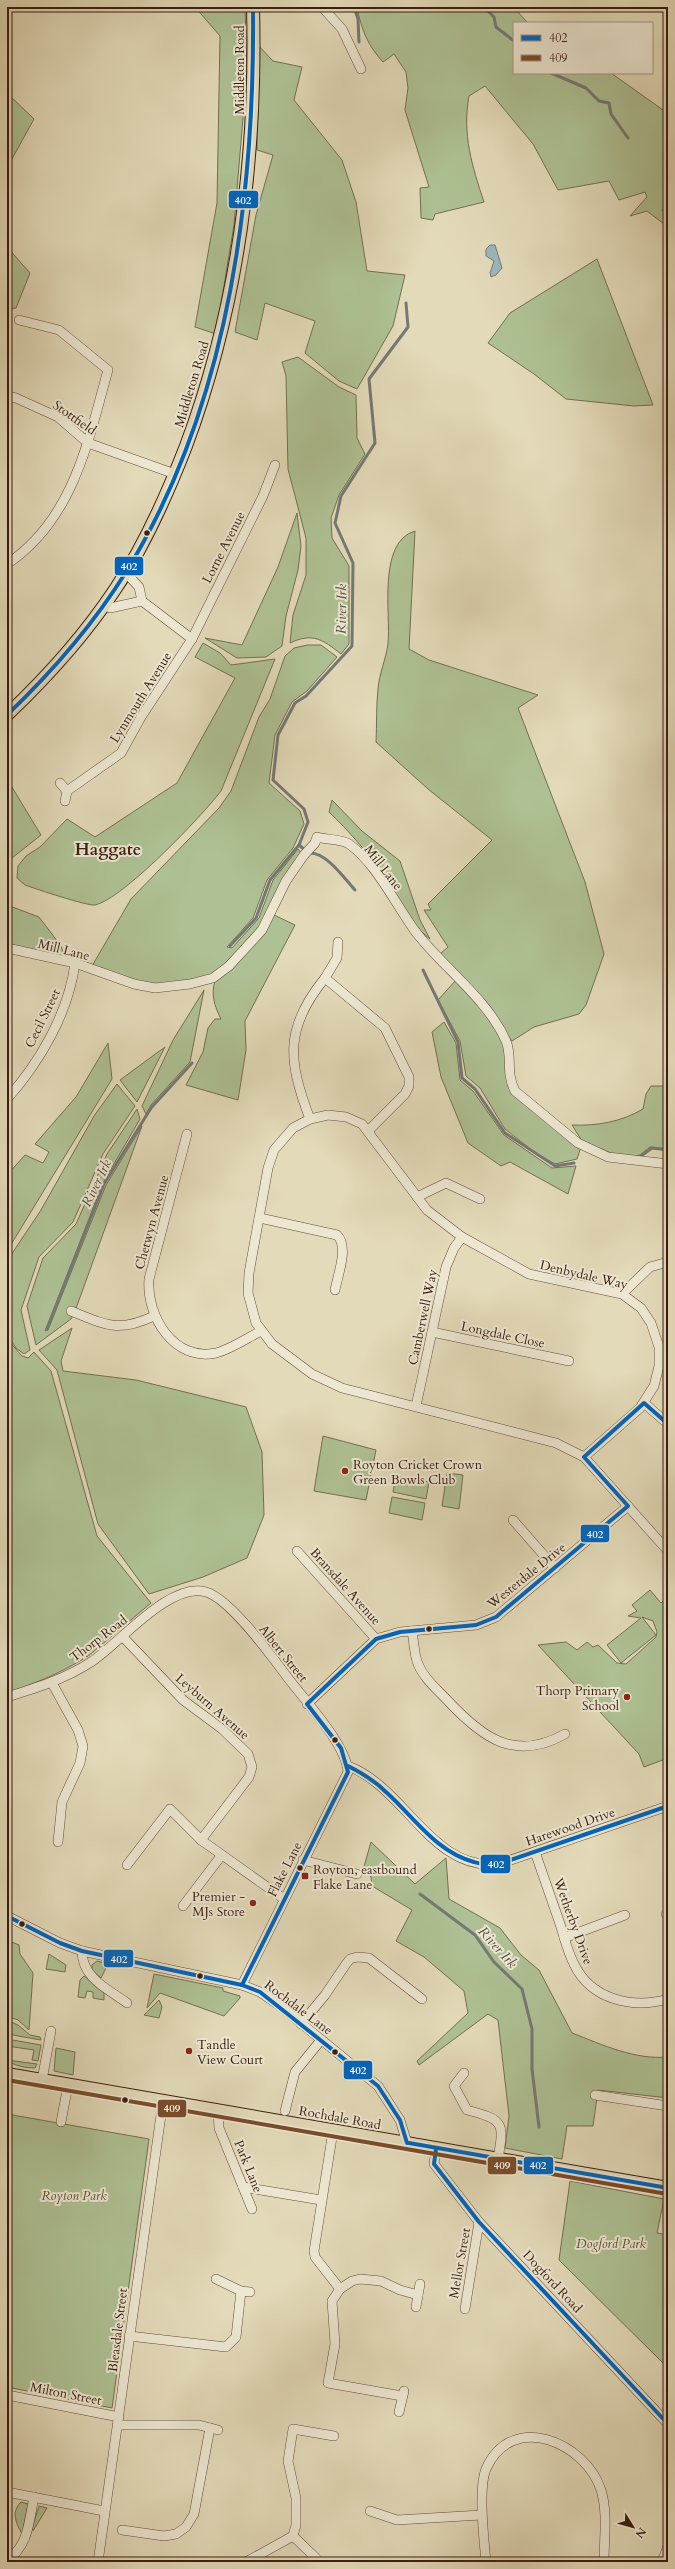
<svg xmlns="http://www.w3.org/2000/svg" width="675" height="2569" viewBox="0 0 675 2569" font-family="Cardo,serif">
  <rect width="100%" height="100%" fill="#e3dab9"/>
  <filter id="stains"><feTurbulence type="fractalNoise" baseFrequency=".005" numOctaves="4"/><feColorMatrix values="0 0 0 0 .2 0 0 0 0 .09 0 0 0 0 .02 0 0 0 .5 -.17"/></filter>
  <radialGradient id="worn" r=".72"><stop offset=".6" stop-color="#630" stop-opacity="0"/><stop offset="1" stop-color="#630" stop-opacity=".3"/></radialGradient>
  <!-- green -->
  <g fill="#aec194" stroke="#746f52">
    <polygon points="195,7 245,7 247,70 234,225 216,334 195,327 217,203 220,36"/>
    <path d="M357 7H507L509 9 516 10 528 23H514V73H611L663 110 668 107V227L647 211 630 216 647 197 645 192 619 200 609 181 558 190 533 144 485 86 469 96C462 134 472 166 484 202L435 214 433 220 421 218 420 188 429 187 405 110 408 88 406 72 394 54 383 62C368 46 361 29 357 7Z"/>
    <polygon points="257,44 273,61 302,67 294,100 342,160 356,202 367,271 405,275 393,326 357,389 339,381 305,353 315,321 265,303 257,340 235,332 256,215 273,155 257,150"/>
    <polygon points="7,93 34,119 7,168"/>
    <polygon points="7,247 30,273 16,308 7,309"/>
    <polygon points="597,259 653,405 634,406 566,399 534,374 488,343 510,313"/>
    <path d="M298 357 339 387 356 395 357 438 365 454 339 495 331 518 332 538 349 566V644L341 654C323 640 313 632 290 643L293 615 306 575V538L288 469 286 376 282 362Z"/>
    <polygon points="297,513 301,546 298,570 286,616 282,646 266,657 237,658 205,638 242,645 278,567"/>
    <path d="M415 531 409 649 429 660 538 695 518 708 585 882 604 954 586 1005 579 1014 534 1027 512 1041 440 954 448 947 424 910H431L428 904 492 840 428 789 376 742C377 724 376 706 378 689 379 674 386 659 388 644 391 615 377 542 415 531Z"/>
    <path d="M203 643 220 653 231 665 275 659 221 791C202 816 123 899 95 905 87 906 36 889 25 885L17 878 18 866 26 856 40 847 67 819 95 837 177 783 235 678 195 657Z"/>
    <polygon points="307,645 321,645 337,657 307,691 292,702 275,735 269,783 300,811 304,824 293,848 267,880 253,918 227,947 232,948 259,918 273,880 298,849 302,854 266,919 222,968 210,976 157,986 135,981 92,966 131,899 219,808 231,791 259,717 270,699 285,656 294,648"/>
    <polygon points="7,779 41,835 12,858 7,860"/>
    <path d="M332 800 362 831 400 861 420 920 430 939C409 924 398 895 383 874 367 852 349 831 329 812Z"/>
    <polygon points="7,905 39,917 61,946 65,959 7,946"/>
    <path d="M274 915 295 925 245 1021 246 1050 238 1100 186 1085 203 1052 208 1028 215 1019H221C214 1005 211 995 215 980Z"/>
    <path d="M456 980C472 999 492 1019 503 1042 511 1061 500 1074 513 1093L581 1147 577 1159 555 1164 534 1152 505 1129 480 1088 466 1076 460 1041 438 1000Z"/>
    <polygon points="204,990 190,1062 151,1105 146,1114 142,1106 173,1040"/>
    <polygon points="444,1022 456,1043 460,1080 473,1091 504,1135 552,1168 576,1166 568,1194 510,1162 501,1166 468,1143 441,1077 432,1032"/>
    <polygon points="108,1043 112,1079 7,1251 7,1175 25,1155 43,1163 49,1152 35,1144 76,1097"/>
    <polygon points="165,1047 137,1102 120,1080"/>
    <polygon points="117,1084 135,1106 103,1154 73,1222 39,1257 21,1310 30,1350 24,1354 16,1348 7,1334 7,1261 41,1210 94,1116"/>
    <path d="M651 1086H668V1149L650 1147 640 1155 630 1157 613 1154 582 1141 572 1125C597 1126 621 1122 643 1109L646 1094Z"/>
    <polygon points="137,1109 140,1119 103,1183 45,1331 48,1330 106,1185 142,1126 74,1314 71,1319 36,1345 27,1306 43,1258 76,1224 107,1154"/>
    <polygon points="72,1328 61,1361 63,1371 136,1380 246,1407 262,1452 264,1515 247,1558 203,1577 149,1594 98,1524 57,1370 39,1350"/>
    <path d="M7 1339 22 1356 28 1358 34 1352 51 1371 97 1536 151 1603 87 1657 82 1651 79 1654 83 1659C59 1674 33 1684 7 1693Z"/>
    <polygon points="323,1436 376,1450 366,1500 314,1491"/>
    <polygon points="447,1473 463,1475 459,1509 442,1506"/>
    <polygon points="396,1476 429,1482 426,1499 393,1492"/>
    <polygon points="392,1497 425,1503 422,1520 389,1513"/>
    <polygon points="650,1590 661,1603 668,1597 668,1758 644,1767 639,1754 538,1645 566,1642 577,1650 587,1642 593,1647 598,1645 617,1663 626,1664 656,1637 657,1632 653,1621 642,1617 656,1635 621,1663 607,1645 641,1618 628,1616 637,1611 632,1605"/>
    <path d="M371 1842 415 1884 446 1858 449 1899 500 1928 521 1955 539 1970 572 2033C603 2045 635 2060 668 2057V2098L598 2090 593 2126H567L562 2159 505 2148 509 2116 498 2020 488 2014 419 2065 417 2061 468 2013 464 1991 424 1957 396 1941 412 1910 372 1886 371 1877 363 1870Z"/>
    <polygon points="7,1940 19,1945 20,1954 33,1973 29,2030 18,2020 7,2016"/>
    <polygon points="49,1954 66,1965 65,1972 46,1969"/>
    <polygon points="97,1961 108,1964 101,1978 92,1970 92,1965"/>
    <polygon points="154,1974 223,1988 223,1991 240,1996 240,1998 224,2016 160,1993 147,2008"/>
    <polygon points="84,1976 104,1992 104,2000 93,1998 93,1992 87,1991 85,1998 78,1997 80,1980"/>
    <polygon points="159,2000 162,2007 159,2018 144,2015"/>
    <polygon points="7,2020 18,2025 30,2035 40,2037 41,2040 7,2034"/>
    <polygon points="7,2039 41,2045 38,2061 32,2060 34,2050 7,2046"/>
    <polygon points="56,2048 75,2052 73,2075 54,2071"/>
    <path d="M7 2060 37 2064 35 2068C26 2068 14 2066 7 2060Z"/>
    <polygon points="7,2114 149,2139 112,2408 7,2387"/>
    <polygon points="570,2181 664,2199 657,2233 668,2235 668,2368 559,2260"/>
    <path d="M21 2502 28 2504 22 2534C17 2524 10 2513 21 2502Z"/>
    <polygon points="39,2506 47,2508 33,2531 32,2529"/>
  </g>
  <!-- water -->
  <polygon fill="#9bb7bb" stroke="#747976" points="490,245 495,245 502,268 496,275 491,277 490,273 494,261 486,256 486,249"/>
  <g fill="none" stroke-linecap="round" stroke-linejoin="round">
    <!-- stream -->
    <g stroke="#747976" stroke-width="3">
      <polyline points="354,7 358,19 359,42"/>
      <polyline points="484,7 494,17 496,27 514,41"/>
      <polyline points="551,73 586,88 599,101 609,103 611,114 628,138"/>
      <polyline points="663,210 668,217"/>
      <polyline points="299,845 305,850"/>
      <path d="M310 853C327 853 344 878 355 890"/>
      <polyline points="230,946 256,918 270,880 299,845 308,822 304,809 273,780 278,735 295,703 306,696 352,646 353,563 335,523 341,496 375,443 369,379 408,327 406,303"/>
      <polyline points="423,970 458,1042 462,1078 475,1089 505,1133 555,1166 574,1163"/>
      <polyline points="641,1156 652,1148 668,1150"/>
      <polyline points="47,1329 104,1184 151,1108 192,1063"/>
      <polyline points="420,1894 475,1935 494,1962 522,1989 532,2029 532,2069 539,2127"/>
    </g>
    <defs>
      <g id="minor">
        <polyline points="322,7 342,29 361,69"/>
        <polyline points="7,396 16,398 58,417 88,443 175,474"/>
        <path d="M7 564C73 520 88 442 108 370L59 330 19 320"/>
        <polyline points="126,573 139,587 142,601 192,639"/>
        <polyline points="105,605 110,608 142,601"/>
        <polyline points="60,783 67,791 65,801"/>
        <polyline points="67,791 121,753 141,717 192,639 263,496 275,465"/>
        <path d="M7 948 75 963 134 984 155 988 190 984 213 978 229 966 262 930 286 881 304 855 315 843 317 837C326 840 342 839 349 844 376 863 396 905 415 931 443 968 487 998 506 1041 513 1058 505 1071 515 1091L578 1143 608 1157 668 1164"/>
        <polyline points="325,978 337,958 338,942"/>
        <path d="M7 1099C40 1062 69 1012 75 963"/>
        <path d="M310 1119C288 1061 284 1028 325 978L385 1028 409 1077V1086L405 1094 369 1130"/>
        <path d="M187 1134 149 1279C146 1316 174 1362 216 1353 231 1349 247 1338 261 1331"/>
        <polyline points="417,1197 446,1183 480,1199"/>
        <path d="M260 1218 337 1235C349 1247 338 1274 335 1290"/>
        <polyline points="622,1294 650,1267 668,1262"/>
        <path d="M71 1311C106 1325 118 1333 154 1316"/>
        <polyline points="432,1332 569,1361"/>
        <polyline points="644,1403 668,1424"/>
        <polyline points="416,1406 446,1267 454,1248 462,1237"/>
        <polyline points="584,1457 640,1408 654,1386 659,1366 659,1347 651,1323 641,1308 622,1294 529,1274 462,1237 427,1210 362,1124 346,1117 328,1115 310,1119 293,1128 274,1150 268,1168 249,1273 248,1293 256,1323 272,1344 312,1374 342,1388 556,1443 584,1457 668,1551"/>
        <polyline points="513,1520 555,1568"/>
        <polyline points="297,1551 376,1639"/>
        <path d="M412 1631C414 1642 414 1654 418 1664 424 1679 438 1690 449 1702 483 1738 515 1762 565 1734"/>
        <polyline points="123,1637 183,1700 222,1729 248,1754 252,1767 249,1777 201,1840"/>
        <polyline points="52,1683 78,1730 83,1746 80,1763 62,1802 58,1842"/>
        <path d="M7 1697C36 1688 65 1679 91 1662 119 1644 170 1581 206 1592 230 1599 270 1654 285 1674 303 1699 346 1743 348 1772L242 1985"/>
        <polyline points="307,1704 376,1639 400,1632 476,1625 496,1617 628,1506"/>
        <path d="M348 1766C405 1787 432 1872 499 1864L668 1806"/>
        <path d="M535 1852C543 1875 551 1898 559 1921 564 1935 567 1951 574 1964 591 2000 633 2009 668 1999"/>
        <polyline points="303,1860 357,1874"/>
        <polyline points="127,1865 170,1809 201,1840 284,1899"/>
        <polyline points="183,1906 221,1856"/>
        <polyline points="666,1914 668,1913"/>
        <polyline points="7,1916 60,1943 82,1951 242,1985 260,1992 279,2005 378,2086 400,2120 407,2143"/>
        <polyline points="564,1938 625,1915"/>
        <path d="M82 1951C82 1978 108 1989 127 2003"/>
        <polyline points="301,2024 325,1995 346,1964 350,1959 357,1957 369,1958 422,1999"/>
        <path d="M464 2073 454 2086 467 2110C505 2120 504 2123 498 2159"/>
        <polyline points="42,2080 51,2031"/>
        <polyline points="595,2095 668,2106"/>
        <polyline points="218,2111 219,2128 252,2209"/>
        <polyline points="285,2111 295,2072 321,2040"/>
        <polyline points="61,2122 68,2085"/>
        <polyline points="333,2131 314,2251 315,2257 340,2289"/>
        <polyline points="436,2149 434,2164 479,2222 668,2424"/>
        <polyline points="243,2187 321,2200"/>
        <polyline points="216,2279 241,2291 250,2292"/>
        <polyline points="416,2307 420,2284"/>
        <polyline points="465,2309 479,2222"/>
        <polyline points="129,2336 226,2347 236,2337 241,2291"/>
        <polyline points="7,2395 119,2417"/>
        <polyline points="402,2396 328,2383 335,2344 332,2301 340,2289 352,2281 360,2279 381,2281 400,2290 418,2295"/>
        <polyline points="399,2412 404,2391"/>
        <polyline points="118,2425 199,2425 218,2430"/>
        <polyline points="7,2492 104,2511"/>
        <polyline points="370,2511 397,2520 481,2515"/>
        <polyline points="122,2530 164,2536 176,2534 186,2527 194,2514 210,2428"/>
        <polyline points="293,2536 296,2525 296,2498 288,2461 293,2429 334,2436"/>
        <polyline points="293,2536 320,2562"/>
        <path d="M7 2560C29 2546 29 2520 34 2497"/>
        <polyline points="98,2562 163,2101"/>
        <polyline points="246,2562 293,2536"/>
        <path d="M486 2562C484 2540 478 2488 486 2469 512 2410 586 2443 601 2490 608 2513 604 2538 604 2562"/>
        <polyline points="662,2562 668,2546"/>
      </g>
      <g id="major">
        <path d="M7 715C47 677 85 635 116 588 145 545 167 495 186 446 239 304 257 157 253 7"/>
        <polyline points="7,2074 668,2188"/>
      </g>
    </defs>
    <!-- minor casing -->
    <use href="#minor" stroke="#644c3a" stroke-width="10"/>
    <!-- major casing -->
    <use href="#major" stroke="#391d0f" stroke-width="14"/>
    <!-- minor -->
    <use href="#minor" stroke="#ede7d2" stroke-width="9"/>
    <!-- major -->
    <use href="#major" stroke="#e3dab9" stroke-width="12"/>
    <defs>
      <g id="bus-1">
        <path d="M7 715C52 672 93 625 126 572 228 407 255 197 253 7"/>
        <path d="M348 1766C362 1773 375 1781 386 1792 414 1817 436 1852 474 1862 482 1865 491 1864 499 1864L668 1806"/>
        <polyline points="7,1916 60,1943 82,1951 242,1985 260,1992 378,2086 400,2120 407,2143"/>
        <polyline points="242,1985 348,1772 341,1748 307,1704 376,1639 400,1632 476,1625 496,1617 628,1506 584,1457 644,1403 668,1424"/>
        <polyline points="409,2143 668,2188"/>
        <polyline points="436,2149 434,2164 479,2222 668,2424"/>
      </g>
      <polyline id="bus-2" points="7,2080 667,2194"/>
    </defs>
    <!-- bus-1 casing -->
    <use href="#bus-1" stroke="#ede7d2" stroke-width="7"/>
    <!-- bus-2 casing -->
    <use href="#bus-2" stroke="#ede7d2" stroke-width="7"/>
    <!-- bus-1 -->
    <use href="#bus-1" stroke="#0065bd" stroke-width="4"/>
    <!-- bus-2 -->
    <use href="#bus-2" stroke="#7a4b2a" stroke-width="4"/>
  </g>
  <!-- markers -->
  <g fill="#391d0f" stroke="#ede7d2" stroke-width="1.5">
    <circle cx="147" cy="533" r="3.5"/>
    <circle cx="429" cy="1629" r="3.5"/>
    <circle cx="335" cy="1740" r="3.5"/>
    <circle cx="300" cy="1868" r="3.5"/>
    <circle cx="22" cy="1924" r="3.5"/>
    <circle cx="200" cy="1976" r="3.5"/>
    <circle cx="335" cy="2052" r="3.5"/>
    <circle cx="125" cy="2100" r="3.5"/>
  </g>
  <g fill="#8f2418" stroke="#ede7d2" stroke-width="1.5">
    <circle cx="345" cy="1471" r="4"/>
    <circle cx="627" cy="1697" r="4"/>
    <rect x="301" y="1872" width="8" height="8" rx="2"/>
    <circle cx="253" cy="1903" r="4"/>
    <circle cx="189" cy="2051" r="4"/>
  </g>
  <g text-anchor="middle" stroke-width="4" stroke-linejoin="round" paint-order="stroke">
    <!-- street labels -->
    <g font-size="13" fill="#391d0f" stroke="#ede7d2">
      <text transform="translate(239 70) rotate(-90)" y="5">Middleton Road</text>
      <text transform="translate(191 384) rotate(-73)" y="5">Middleton Road</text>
      <text transform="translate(75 417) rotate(35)" y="5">Stottfield</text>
      <text transform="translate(223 547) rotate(-63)" y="5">Lorne Avenue</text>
      <text transform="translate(140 697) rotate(-58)" y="5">Lynmouth Avenue</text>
      <text transform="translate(384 867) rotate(52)" y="5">Mill Lane</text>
      <text transform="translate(64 949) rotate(14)" y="5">Mill Lane</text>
      <text transform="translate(42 1018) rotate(-64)" y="5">Cecil Street</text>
      <text transform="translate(151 1222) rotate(-75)" y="5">Chetwyn Avenue</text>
      <text transform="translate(584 1274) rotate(13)" y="5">Denbydale Way</text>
      <text transform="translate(422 1317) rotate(-78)" y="5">Camberwell Way</text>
      <text transform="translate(503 1334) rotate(12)" y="5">Longdale Close</text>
      <text transform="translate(526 1575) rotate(-39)" y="5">Westerdale Drive</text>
      <text transform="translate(346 1586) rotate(48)" y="5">Bransdale Avenue</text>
      <text transform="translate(98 1638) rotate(-37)" y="5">Thorp Road</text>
      <text transform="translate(284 1653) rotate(51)" y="5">Albert Street</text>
      <text transform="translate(213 1706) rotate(41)" y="5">Leyburn Avenue</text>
      <text transform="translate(570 1826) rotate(-19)" y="5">Harewood Drive</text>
      <text transform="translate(284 1869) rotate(-63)" y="5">Flake Lane</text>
      <text transform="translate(574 1921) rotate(70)" y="5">Wetherby Drive</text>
      <text transform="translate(299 2007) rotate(37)" y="5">Rochdale Lane</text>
      <text transform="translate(340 2117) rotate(10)" y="5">Rochdale Road</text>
      <text transform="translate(249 2166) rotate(68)" y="5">Park Lane</text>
      <text transform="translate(459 2263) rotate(-80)" y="5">Mellor Street</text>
      <text transform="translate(553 2281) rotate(47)" y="5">Dogford Road</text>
      <text transform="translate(117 2330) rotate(-83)" y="5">Bleasdale Street</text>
      <text transform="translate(66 2393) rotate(11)" y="5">Milton Street</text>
    </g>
    <!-- poi labels -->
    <g font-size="13" fill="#391d0f" stroke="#ede7d2" text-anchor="start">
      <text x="353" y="1469">Royton Cricket Crown<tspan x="353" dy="15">Green Bowls Club</tspan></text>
      <text x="619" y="1695" text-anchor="end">Thorp Primary<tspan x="619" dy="15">School</tspan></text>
      <text x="313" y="1874">Royton, eastbound<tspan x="313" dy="15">Flake Lane</tspan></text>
      <text x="245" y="1901" text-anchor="end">Premier -<tspan x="245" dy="15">MJs Store</tspan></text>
      <text x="197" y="2049">Tandle<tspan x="197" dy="15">View Court</tspan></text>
    </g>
    <!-- park labels -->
    <g font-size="13" font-style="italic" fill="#5c4e37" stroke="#ede7d2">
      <text x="74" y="2200">Royton Park</text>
      <text x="611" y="2248">Dogford Park</text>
    </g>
    <!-- water labels -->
    <g font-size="14" font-style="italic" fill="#564b43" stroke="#ede7d2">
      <text transform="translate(341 609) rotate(-89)" y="5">River Irk</text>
      <text transform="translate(96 1183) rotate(-64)" y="5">River Irk</text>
      <text transform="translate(498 1947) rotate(48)" y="5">River Irk</text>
    </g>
    <!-- district labels -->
    <g font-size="17" font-weight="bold" fill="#391d0f" stroke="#ede7d2">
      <text x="108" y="855">Haggate</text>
    </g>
  </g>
  <g stroke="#ede7d2" stroke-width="1.5">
    <rect x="228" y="190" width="31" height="19" rx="4" fill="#0065bd"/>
    <rect x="114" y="556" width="30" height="20" rx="4" fill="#0065bd"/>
    <rect x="580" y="1524" width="30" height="19" rx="4" fill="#0065bd"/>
    <rect x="480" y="1854" width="31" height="20" rx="4" fill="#0065bd"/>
    <rect x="103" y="1949" width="31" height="19" rx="4" fill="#0065bd"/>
    <rect x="343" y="2060" width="30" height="20" rx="4" fill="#0065bd"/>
    <rect x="157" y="2099" width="30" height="19" rx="4" fill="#7a4b2a"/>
    <rect x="487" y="2156" width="30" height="19" rx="4" fill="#7a4b2a"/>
    <rect x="523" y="2156" width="31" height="19" rx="4" fill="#0065bd"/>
  </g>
  <g font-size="11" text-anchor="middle" font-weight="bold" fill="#fff">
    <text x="243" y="204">402</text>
    <text x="129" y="570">402</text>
    <text x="595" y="1538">402</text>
    <text x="496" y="1868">402</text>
    <text x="119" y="1963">402</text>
    <text x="358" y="2074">402</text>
    <text x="172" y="2112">409</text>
    <text x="502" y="2169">409</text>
    <text x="538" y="2169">402</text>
  </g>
  <!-- margin -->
  <rect width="675" height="2569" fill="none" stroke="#e3dab9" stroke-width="24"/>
  <rect x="8" y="8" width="659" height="2553" fill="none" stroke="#391d0f" stroke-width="2"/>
  <rect x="12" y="12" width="651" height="2545" fill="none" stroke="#391d0f"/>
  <!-- legend -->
  <rect x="513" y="22" width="140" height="52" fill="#ede7d2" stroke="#a59684"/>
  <rect x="521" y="35" width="20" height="6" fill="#0065bd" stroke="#a59684"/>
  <text x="549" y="42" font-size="12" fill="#391d0f">402</text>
  <rect x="521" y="55" width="20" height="6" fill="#7a4b2a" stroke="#a59684"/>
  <text x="549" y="62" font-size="12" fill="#391d0f">409</text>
  <!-- north arrow -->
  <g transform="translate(633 2527) rotate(127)" stroke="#ede7d2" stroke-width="3" paint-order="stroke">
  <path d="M0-3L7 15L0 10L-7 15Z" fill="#391d0f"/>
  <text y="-6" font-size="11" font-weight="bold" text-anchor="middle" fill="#391d0f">N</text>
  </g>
  <rect width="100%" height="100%" filter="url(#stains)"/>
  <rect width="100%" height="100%" fill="url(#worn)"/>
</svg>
